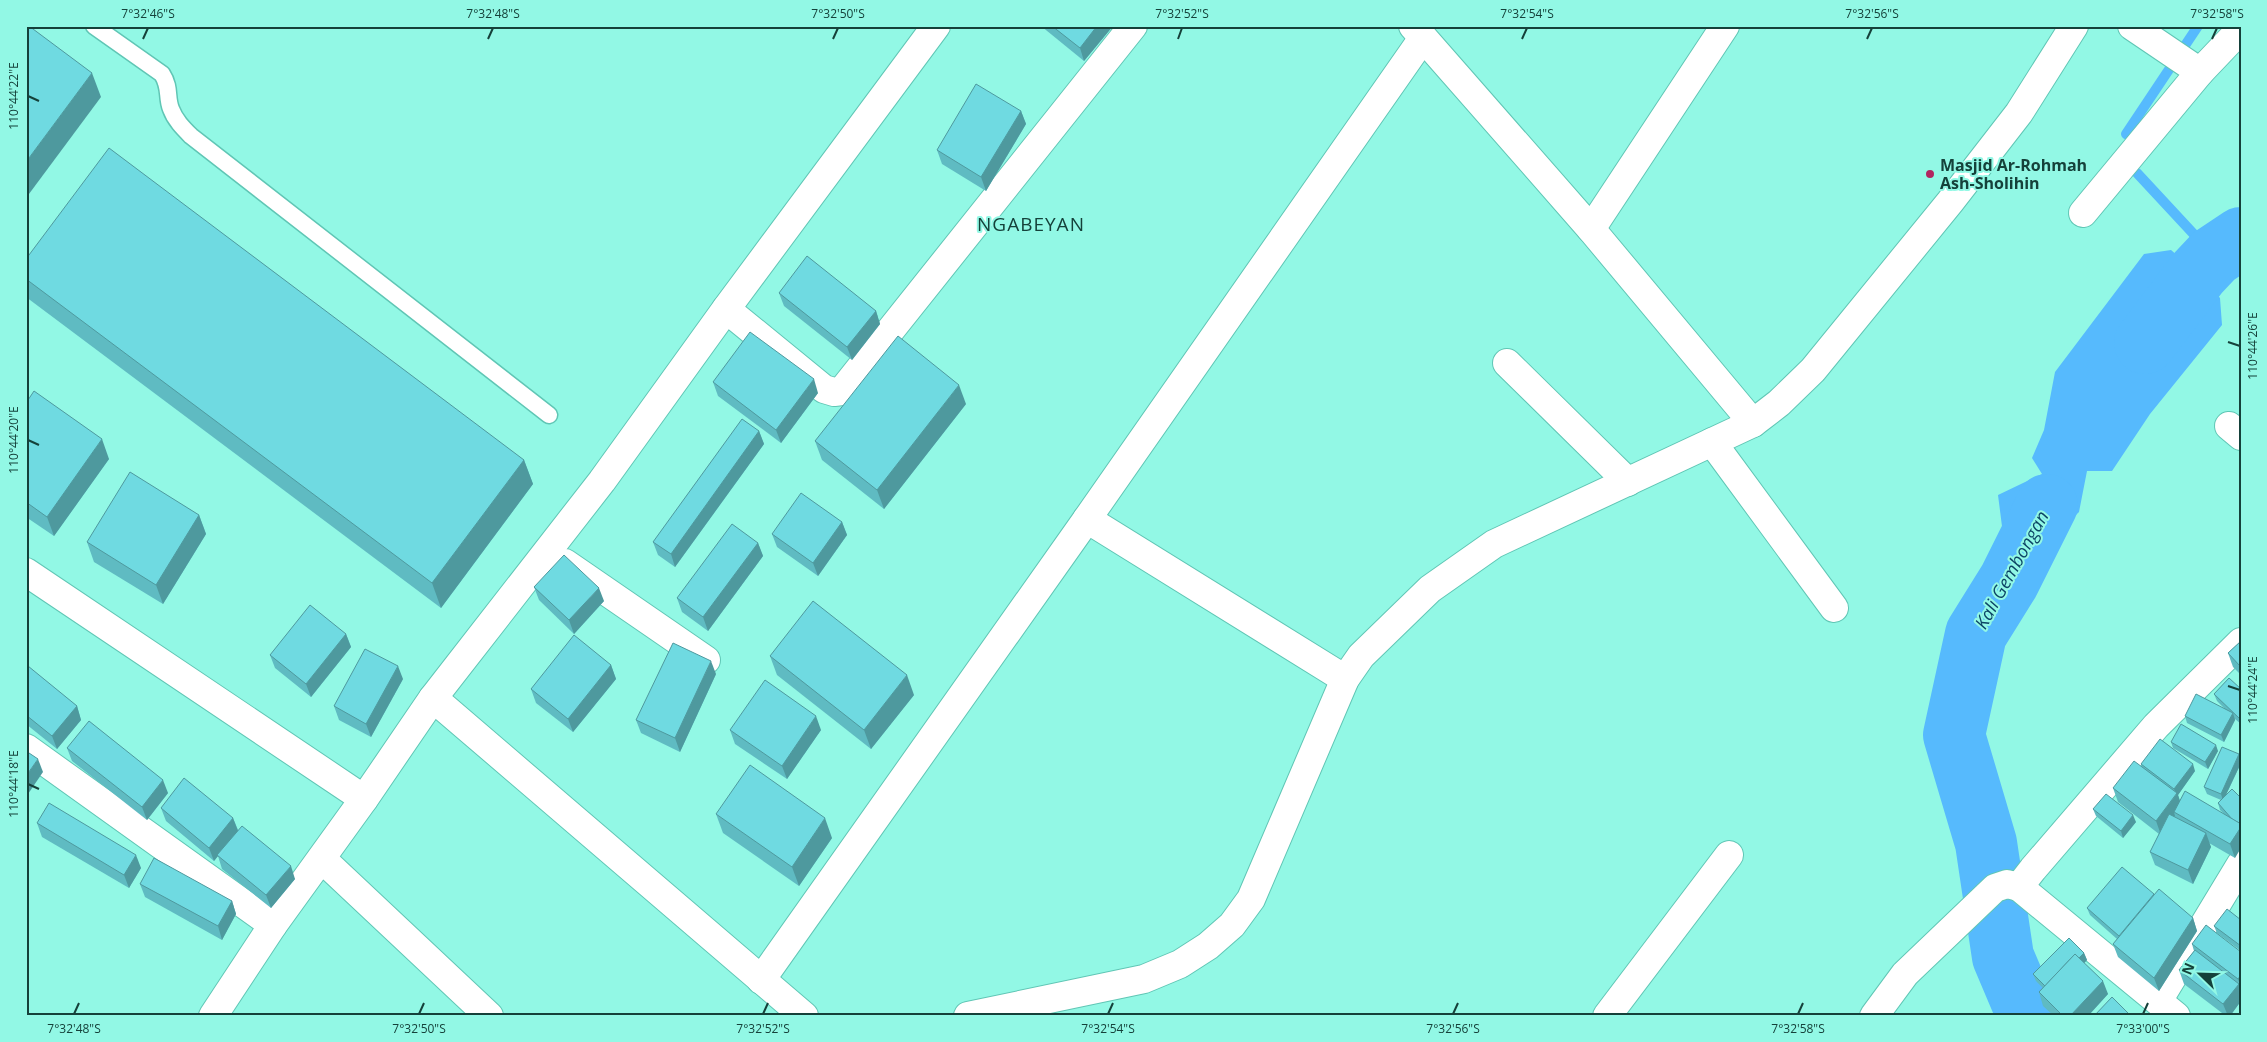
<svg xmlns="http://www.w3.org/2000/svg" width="2267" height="1042" viewBox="0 0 2267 1042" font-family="'Open Sans',sans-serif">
  <rect width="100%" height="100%" fill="#92f8e5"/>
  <!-- water -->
  <polygon fill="#56bafd" points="2171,250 2198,273 2220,298 2222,325 2150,414 2112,471 2087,471 2079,512 2009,581 1998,495 2042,474 2032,458 2044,430 2055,372 2144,254"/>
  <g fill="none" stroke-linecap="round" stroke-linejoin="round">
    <!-- stream -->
    <g stroke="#56bafd" stroke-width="10">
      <polyline points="2126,134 2198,26"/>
      <polyline points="2137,173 2214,256"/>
    </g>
    <!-- river -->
    <g stroke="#56bafd" stroke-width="62">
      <polyline points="2145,343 2198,273 2214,256 2241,238"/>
      <polyline points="2028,1016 2003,957 1986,843 1954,735 1976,634 2009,581 2047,505"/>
    </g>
    <defs>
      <path id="service" d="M94 26 162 74C171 88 166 97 171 109 175 120 183 128 191 136L549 415"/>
      <g id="minor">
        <polyline points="1413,26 1591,229 1753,423"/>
        <polyline points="2200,72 2241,29"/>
        <polyline points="2083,213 2200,72 2132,26"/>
        <polyline points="1591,229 1725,26"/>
        <polyline points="726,309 824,389 834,392 842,391 1133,26"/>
        <polyline points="1507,363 1628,482"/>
        <polyline points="2229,426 2241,436"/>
        <polyline points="1712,442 1834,608"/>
        <polyline points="1087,519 1345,679"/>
        <polyline points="565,563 706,660"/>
        <polyline points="26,572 364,799"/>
        <polyline points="433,698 804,1016"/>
        <polyline points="26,748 273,925"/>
        <polyline points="322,859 489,1016"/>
        <polyline points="2019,887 2176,1016"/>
        <polyline points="761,980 1087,519 1423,38"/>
        <polyline points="2158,1001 2241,864"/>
        <polyline points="213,1016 273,925 364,799 433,698 602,481 726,309 936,26"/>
        <polyline points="968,1016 1144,979 1180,964 1208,946 1232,925 1251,899 1345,679 1361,656 1430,589 1494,544 1753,423 1779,403 1813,370 1950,202 2019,113 2074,26"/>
        <polyline points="1607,1016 1729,855"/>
        <polyline points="1874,1016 1905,974 1995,888 2007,884 2019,887 2033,869 2156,726 2241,642"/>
      </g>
    </defs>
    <!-- service casing -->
    <use href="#service" stroke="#60c6b5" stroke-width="19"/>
    <!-- minor casing -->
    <use href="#minor" stroke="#60c6b5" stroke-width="30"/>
    <!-- service -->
    <use href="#service" stroke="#fff" stroke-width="16"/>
    <!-- minor -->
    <use href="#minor" stroke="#fff" stroke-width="28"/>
  </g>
  <!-- wall -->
  <g fill="#5fbbc2">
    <polygon points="1041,26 1113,26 1084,61"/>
    <polygon points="1021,111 1026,124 986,191 942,164 937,150"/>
    <polygon points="26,259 524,460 533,484 441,608 26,297"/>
    <polygon points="779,293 876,311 880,324 852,360 784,306"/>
    <polygon points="713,382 818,393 781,443 718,396"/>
    <polygon points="26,403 109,459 54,536 26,517"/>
    <polygon points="966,404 884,509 822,460 815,441"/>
    <polygon points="759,431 764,444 675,567 658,555 653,542"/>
    <polygon points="199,515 206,534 163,604 94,562 87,542"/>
    <polygon points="842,522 847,535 818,576 777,547 772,534"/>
    <polygon points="758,543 763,556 708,631 682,612 677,598"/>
    <polygon points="534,587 604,601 574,634 539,600"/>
    <polygon points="346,634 351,647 311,697 275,668 270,655"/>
    <polygon points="2241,641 2241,675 2233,667 2228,653"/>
    <polygon points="770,656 914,695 871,749 777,675"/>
    <polygon points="611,665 616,679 573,732 536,703 531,689"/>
    <polygon points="26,668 77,706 81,720 57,749 26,724"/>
    <polygon points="716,674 680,752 641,733 636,720"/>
    <polygon points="403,679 371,737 339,720 334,706"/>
    <polygon points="2241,689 2241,724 2235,719 2235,720 2224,742 2187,723 2185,716 2224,708 2217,701 2214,694"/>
    <polygon points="730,730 821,730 787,779 735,744"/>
    <polygon points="2171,742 2218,751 2208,769 2173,748"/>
    <polygon points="67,748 168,793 147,820 72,761"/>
    <polygon points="2241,759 2241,763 2226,795 2232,789 2235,858 2209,843 2211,847 2193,884 2155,865 2150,852 2159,834 2118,802 2113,788 2142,767 2141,764 2195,771 2178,795 2180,801 2224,814 2220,810 2218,803 2221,800 2207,794 2204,787"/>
    <polygon points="161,808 233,818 238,830 295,879 271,908 222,869 218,856 214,861 166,821"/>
    <polygon points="2093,809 2136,822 2123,838 2096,816"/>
    <polygon points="716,814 832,838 799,886 723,833"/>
    <polygon points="37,823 141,868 129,888 42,837"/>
    <polygon points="140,884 232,901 236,914 222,940 145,897"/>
    <polygon points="2154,895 2193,918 2197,931 2159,991 2118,957 2113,944 2117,939 2090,915 2087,908"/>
    <polygon points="2241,920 2241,951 2217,933 2214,926"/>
    <polygon points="2192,944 2241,952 2241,1001 2230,1016 2226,1016 2184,984 2179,970 2194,951"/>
    <polygon points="2084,953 2087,960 2084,963 2108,994 2088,1016 2054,1016 2043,1006 2039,992 2043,988 2036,981 2033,974"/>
  </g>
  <!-- shaded-wall -->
  <g fill="#4e999e">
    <polygon points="1097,26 1113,26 1084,61 1080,48"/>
    <polygon points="92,73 101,97 26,198 26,162"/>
    <polygon points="1021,111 1026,124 986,191 981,177"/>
    <polygon points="876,311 880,324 852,360 847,347"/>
    <polygon points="814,379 818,393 781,443 776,430"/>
    <polygon points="959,385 966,404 884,509 877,490"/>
    <polygon points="759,431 764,444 675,567 671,554"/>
    <polygon points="102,439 109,459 54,536 47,517"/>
    <polygon points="524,460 533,484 441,608 432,583"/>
    <polygon points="199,515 206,534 163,604 156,585"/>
    <polygon points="842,522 847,535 818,576 813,563"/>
    <polygon points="758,543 763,556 708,631 703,617"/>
    <polygon points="599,588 604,601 574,634 569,620"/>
    <polygon points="346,634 351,647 311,697 306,684"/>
    <polygon points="711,661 716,674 680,752 675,738"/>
    <polygon points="611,665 616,679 573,732 568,719"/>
    <polygon points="398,666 403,679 371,737 366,724"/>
    <polygon points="907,675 914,695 871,749 864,730"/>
    <polygon points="77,706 81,720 57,749 52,736"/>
    <polygon points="2233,713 2235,720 2224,742 2221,735"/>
    <polygon points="816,716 821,730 787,779 782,766"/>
    <polygon points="2216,745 2218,751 2208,769 2205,762"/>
    <polygon points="2239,754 2241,759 2241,763 2223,801 2221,794"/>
    <polygon points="38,759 43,772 26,797 26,776"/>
    <polygon points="2193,764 2195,771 2178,795 2182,807 2174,812 2175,816 2161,835 2156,821 2176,795 2174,789"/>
    <polygon points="163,780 168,793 147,820 142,807"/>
    <polygon points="2133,815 2136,822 2123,838 2121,831"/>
    <polygon points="233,818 238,831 214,861 209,848"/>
    <polygon points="825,818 832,838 799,886 792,867"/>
    <polygon points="2241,821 2241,848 2235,858 2230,844 2237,824"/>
    <polygon points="2206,833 2211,847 2193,884 2188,870"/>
    <polygon points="136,855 141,868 129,888 124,875"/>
    <polygon points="291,866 295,879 271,908 266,895"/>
    <polygon points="232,901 236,914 222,940 218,926"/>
    <polygon points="2193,918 2197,931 2159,991 2154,978"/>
    <polygon points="2084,953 2087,960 2052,997 2049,990"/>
    <polygon points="2241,975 2241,988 2238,979"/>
    <polygon points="2103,981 2108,994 2088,1016 2070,1016"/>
    <polygon points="2239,984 2241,989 2241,1001 2230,1016 2228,1016 2223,1004"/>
  </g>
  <!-- building -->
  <g fill="#6fdae1" stroke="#4e999e">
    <polygon points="26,26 29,26 92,73 26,162"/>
    <polygon points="1052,26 1097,26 1080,48"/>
    <polygon points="976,84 1021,111 981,177 937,150"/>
    <polygon points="109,148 524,460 432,583 26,279 26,259"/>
    <polygon points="807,256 876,311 847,347 779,293"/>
    <polygon points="750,332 814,379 776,430 713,382"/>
    <polygon points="898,336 959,385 877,490 815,441"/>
    <polygon points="34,391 102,439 47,517 26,502 26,403"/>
    <polygon points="742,419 759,431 671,554 653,542"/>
    <polygon points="130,472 199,515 156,585 87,542"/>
    <polygon points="801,493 842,522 813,563 772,534"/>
    <polygon points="732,524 758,543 703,617 677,598"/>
    <polygon points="564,555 599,588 569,620 534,587"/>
    <polygon points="813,601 907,675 864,730 770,656"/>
    <polygon points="310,605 346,634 306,684 270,655"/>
    <polygon points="574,635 611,665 568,719 531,689"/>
    <polygon points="2241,641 2241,665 2240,666 2228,653"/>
    <polygon points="673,643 711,661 675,738 636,720"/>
    <polygon points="365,649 398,666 366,724 334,706"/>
    <polygon points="28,666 77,706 52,736 26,715 26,668"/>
    <polygon points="2229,678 2241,689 2240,719 2214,694"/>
    <polygon points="765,680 816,716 782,766 730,730"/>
    <polygon points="2196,694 2233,713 2221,735 2185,716"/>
    <polygon points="89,721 163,780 142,807 67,748"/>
    <polygon points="2181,724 2216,745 2205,762 2171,742"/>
    <polygon points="2160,739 2193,764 2174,789 2141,764"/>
    <polygon points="2222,747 2239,754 2221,794 2204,787"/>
    <polygon points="26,751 38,759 26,776"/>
    <polygon points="2134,761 2177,793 2156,821 2113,788"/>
    <polygon points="750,765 825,818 792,867 716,814"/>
    <polygon points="184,778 233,818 209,848 161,808"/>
    <polygon points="2232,789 2241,798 2241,821 2239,823 2232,819 2218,803"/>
    <polygon points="2185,791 2241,824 2241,827 2230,844 2174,812"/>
    <polygon points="2106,794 2133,815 2121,831 2093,809"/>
    <polygon points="49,803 136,855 124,875 37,823"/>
    <polygon points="2169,814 2206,833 2188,870 2150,852"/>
    <polygon points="242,826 291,866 266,895 217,855"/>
    <polygon points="154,858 232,901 218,926 140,884"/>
    <polygon points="2122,867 2154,894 2119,936 2087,908"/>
    <polygon points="2159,889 2193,918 2154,978 2113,944"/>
    <polygon points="2227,909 2241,920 2241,946 2214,926"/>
    <polygon points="2206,925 2241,952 2241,975 2238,979 2192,944"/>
    <polygon points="2069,938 2084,953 2079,958 2075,954 2045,986 2033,974"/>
    <polygon points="2195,950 2239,984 2223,1004 2179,970"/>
    <polygon points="2075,954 2103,981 2070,1016 2063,1016 2039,992"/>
    <polygon points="2112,997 2131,1016 2094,1016"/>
  </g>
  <!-- ticks -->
  <path fill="none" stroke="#15413a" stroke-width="2" d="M143 39 148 28M488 39 493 28M833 39 838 28M1178 39 1182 28M1522 39 1527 28M1867 39 1872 28M2212 39 2217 28M28 96 39 101M2228 342 2240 346M28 440 39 445M2228 686 2240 690M28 784 39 789M74 1014 79 1003M419 1014 424 1003M763 1014 768 1003M1108 1014 1113 1003M1453 1014 1458 1003M1798 1014 1803 1003M2143 1014 2148 1003"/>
  <!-- markers -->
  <circle fill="#b12560" stroke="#92f8e5" stroke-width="2" cx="1930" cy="174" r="5"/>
  <g text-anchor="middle" stroke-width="4" stroke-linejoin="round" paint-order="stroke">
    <!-- poi labels -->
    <g font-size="16" font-weight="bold" fill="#15413a" stroke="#92f8e5" text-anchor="start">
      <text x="1940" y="171">Masjid Ar-Rohmah<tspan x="1940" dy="18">Ash-Sholihin</tspan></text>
    </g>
    <!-- water labels -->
    <g font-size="18" font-style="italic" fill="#0d4566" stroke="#92f8e5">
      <text transform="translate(2012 570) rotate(-61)" y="6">Kali Gembongan</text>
    </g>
    <!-- quarter labels -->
    <g font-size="19" letter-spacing="1" fill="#15413a" stroke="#92f8e5">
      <text x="1031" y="231">NGABEYAN</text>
    </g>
  </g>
  <!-- border -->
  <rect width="2267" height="1042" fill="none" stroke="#92f8e5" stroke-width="55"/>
  <!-- north arrow -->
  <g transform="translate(2200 974) rotate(293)" stroke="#92f8e5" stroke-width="4" paint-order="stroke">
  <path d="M0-4L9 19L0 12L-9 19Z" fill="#15413a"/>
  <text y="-8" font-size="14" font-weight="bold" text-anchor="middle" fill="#15413a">N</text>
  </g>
  <rect x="28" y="28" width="2212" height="986" fill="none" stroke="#15413a" stroke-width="2"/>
  <g font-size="12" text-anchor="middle" fill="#15413a">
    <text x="148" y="18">7°32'46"S</text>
    <text x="493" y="18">7°32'48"S</text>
    <text x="838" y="18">7°32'50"S</text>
    <text x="1182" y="18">7°32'52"S</text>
    <text x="1527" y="18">7°32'54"S</text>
    <text x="1872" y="18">7°32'56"S</text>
    <text x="2217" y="18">7°32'58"S</text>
    <text transform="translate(14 96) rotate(-90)" y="4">110°44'22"E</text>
    <text transform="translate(2253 346) rotate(-90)" y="4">110°44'26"E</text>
    <text transform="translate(14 440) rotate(-90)" y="4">110°44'20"E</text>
    <text transform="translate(2253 690) rotate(-90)" y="4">110°44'24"E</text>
    <text transform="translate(14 784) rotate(-90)" y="4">110°44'18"E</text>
    <text x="74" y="1033">7°32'48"S</text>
    <text x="419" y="1033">7°32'50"S</text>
    <text x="763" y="1033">7°32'52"S</text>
    <text x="1108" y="1033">7°32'54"S</text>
    <text x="1453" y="1033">7°32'56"S</text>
    <text x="1798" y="1033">7°32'58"S</text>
    <text x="2143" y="1033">7°33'00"S</text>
  </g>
</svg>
